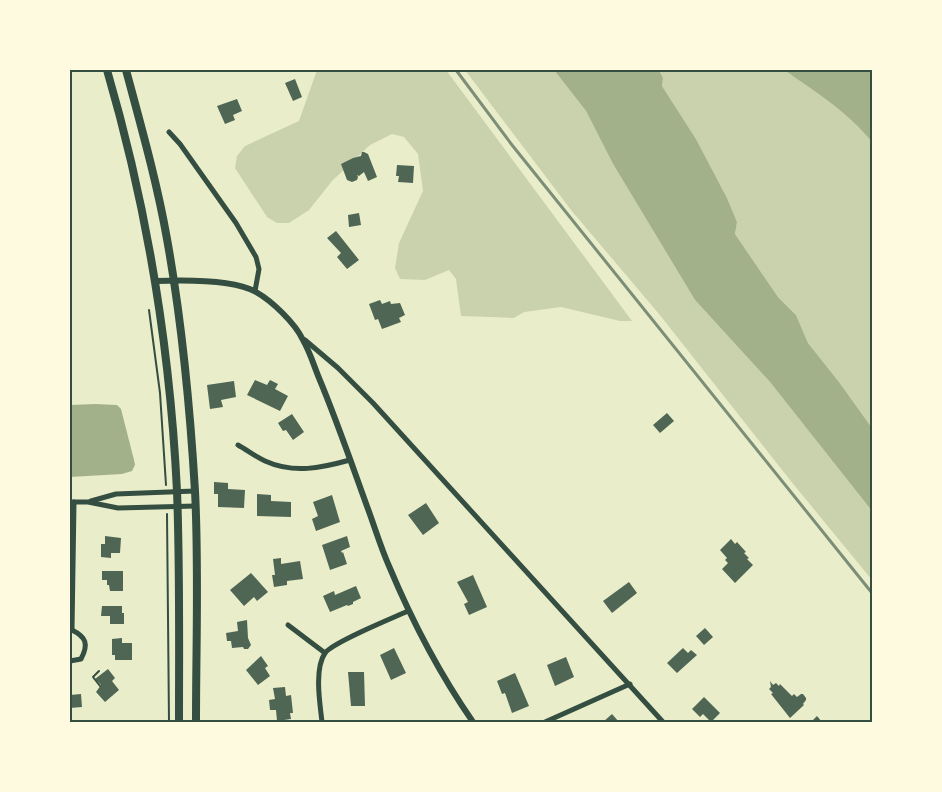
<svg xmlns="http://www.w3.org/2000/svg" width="942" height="792" viewBox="0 0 942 792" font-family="Figtree,sans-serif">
  <rect width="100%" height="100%" fill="#e9edc9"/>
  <!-- green -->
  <g fill="#cad2ad">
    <polygon points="317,70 446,70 632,321 620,321 561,307 524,312 514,318 461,316 456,279 449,270 425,280 400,279 395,268 399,243 423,191 418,154 404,137 392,134 370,145 332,181 309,210 289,223 277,223 267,217 235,168 237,156 245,146 299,121"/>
    <polygon points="465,70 554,70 586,111 613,164 695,300 770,382 872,511 872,580 790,480 659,314 571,210"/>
    <polygon points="659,70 784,70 833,103 858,125 872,142 872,428 839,382 808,343 796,315 778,297 735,234 737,222 727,198 696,139 662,86 663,78"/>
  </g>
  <!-- water -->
  <g fill="#a3b18a">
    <polygon points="554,70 659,70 663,78 662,86 696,139 727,198 737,222 735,234 778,297 796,315 808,343 839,382 872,428 872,511 770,382 695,300 613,164 586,111"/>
    <path d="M784 70H872V142C848 112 816 92 784 70Z"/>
    <polygon points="95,404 117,405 121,409 134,460 135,465 132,471 122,474 70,477 70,405"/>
  </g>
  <!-- building -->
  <g fill="#4f6655">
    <polygon points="295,79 302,97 293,101 285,83"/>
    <polygon points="237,99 242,111 233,115 235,120 225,124 217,106"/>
    <polygon points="362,152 364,152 368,154 377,177 368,181 364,172 359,176 357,175 358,177 357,180 352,182 347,180 341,164 353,158 361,156"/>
    <polygon points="397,165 414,166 413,183 398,182 399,176 396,176"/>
    <polygon points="359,213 361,225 349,227 348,215"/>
    <polygon points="336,231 359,260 347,269 337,257 341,253 327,238"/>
    <polygon points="380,300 382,304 390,301 391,304 400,303 405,315 399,318 401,322 382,329 378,319 375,320 369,304"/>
    <polygon points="255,380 267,385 270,380 278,384 275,389 288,396 280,411 247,395"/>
    <polygon points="234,381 236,397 221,400 223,407 210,409 207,385"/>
    <polygon points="667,413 674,421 660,433 653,425"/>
    <polygon points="292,414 304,432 293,440 286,430 283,431 278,423"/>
    <polygon points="214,482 228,483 228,489 245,490 244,508 218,507 218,494 214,494"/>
    <polygon points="257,494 271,495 271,501 291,502 291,517 257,516"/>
    <polygon points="332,495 340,522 316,531 312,519 318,516 313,502"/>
    <polygon points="426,503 439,523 423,535 408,515"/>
    <polygon points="105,536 121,538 120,553 111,553 111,558 101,557 101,544 105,544"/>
    <polygon points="347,536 350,547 341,551 342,553 343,552 347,564 330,570 322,545"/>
    <polygon points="731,539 735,544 737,542 746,552 744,553 749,558 747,559 753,565 735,583 722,569 728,563 725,560 727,558 720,550"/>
    <polygon points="281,558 281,564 300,561 303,579 287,581 287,585 274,587 272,575 275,575 273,559"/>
    <polygon points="102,571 123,571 123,591 110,591 109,585 107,585 107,580 102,580"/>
    <polygon points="251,573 268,592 257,601 254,597 244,606 230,590"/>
    <polygon points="473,575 487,607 469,615 464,604 468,602 457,582"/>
    <polygon points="629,582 637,593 612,613 603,601"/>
    <polygon points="356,586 361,598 353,602 353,604 348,606 347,605 330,612 323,596 334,591 335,595"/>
    <polygon points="102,606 122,606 122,613 124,613 124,624 110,624 110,616 101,616"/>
    <polygon points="247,620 248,638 251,645 248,649 244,649 243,647 232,648 231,641 227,641 226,633 238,631 237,622"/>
    <polygon points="705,628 713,637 704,645 696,636"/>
    <polygon points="122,638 122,643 132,643 132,660 115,660 115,655 112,655 112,639"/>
    <polygon points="394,648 406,673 391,680 380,655"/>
    <polygon points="683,648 688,653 691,650 697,655 677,673 667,663"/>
    <polygon points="261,656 268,666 265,668 270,676 258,685 246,670"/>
    <polygon points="566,657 574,677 555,686 547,665"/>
    <polygon points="108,669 115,678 112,681 119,690 105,702 96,692 101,685 95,679"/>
    <polygon points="348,672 364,672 365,706 351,706"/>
    <polygon points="515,673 529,706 512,713 505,693 502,694 497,681"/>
    <polygon points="770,681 773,685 776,683 779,686 780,684 792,696 794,694 797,697 801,694 803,694 806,698 806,700 803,704 804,705 790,718 771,694 773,693 769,689 771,687"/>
    <polygon points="285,687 286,696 291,695 293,713 290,713 291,719 277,721 276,710 270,710 269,700 275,699 273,688"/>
    <polygon points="81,694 82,707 70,708 70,695"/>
    <polygon points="704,697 720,713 711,722 703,714 700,717 692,709"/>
    <polygon points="612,714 619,722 603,722"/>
    <polygon points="817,716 822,722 811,722"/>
  </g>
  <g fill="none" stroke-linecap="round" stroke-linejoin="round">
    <!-- path -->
    <g stroke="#344e41" stroke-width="2">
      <polyline points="149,310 160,393 166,485"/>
      <polyline points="167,514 169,722"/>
      <polyline points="99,671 93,677 100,686"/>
    </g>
    <!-- minor -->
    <g stroke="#344e41" stroke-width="5">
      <polyline points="169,132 180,144 236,223 256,257 259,269 255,291"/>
      <polyline points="305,340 338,368 373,403 663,722"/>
      <path d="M238 445C247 450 256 457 265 461 294 474 321 468 350 460"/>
      <polyline points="91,501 116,494 195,491"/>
      <polyline points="70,502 88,502 118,508 196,506"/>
      <polyline points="288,625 325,653"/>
      <polyline points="72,630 74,502"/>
      <path d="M70 661 81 659C89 644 86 637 72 630"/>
      <path d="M322 722C320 704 314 669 325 653 333 642 393 618 408 611"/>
      <polyline points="545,722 630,684"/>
    </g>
    <!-- tertiary -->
    <path stroke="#344e41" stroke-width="6" d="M156 281C182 280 233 279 256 292 272 301 295 323 303 340 310 352 314 366 319 378 337 421 352 465 368 509 375 528 381 548 389 566 412 621 439 673 473 722"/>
    <!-- primary -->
    <g stroke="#344e41" stroke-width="8">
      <path d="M107 70C147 207 170 348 177 491 180 568 179 645 179 722"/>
      <path d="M126 70C141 126 157 182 167 239 182 322 190 407 195 491 199 568 196 645 196 722"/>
    </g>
    <!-- rail -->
    <polyline stroke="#7c8e77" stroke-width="3" points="456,70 512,145 872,593"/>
  </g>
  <!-- border -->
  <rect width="942" height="792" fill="none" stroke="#fefae0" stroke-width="142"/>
  <rect x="71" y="71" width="800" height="650" fill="none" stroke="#344e41" stroke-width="2"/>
</svg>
